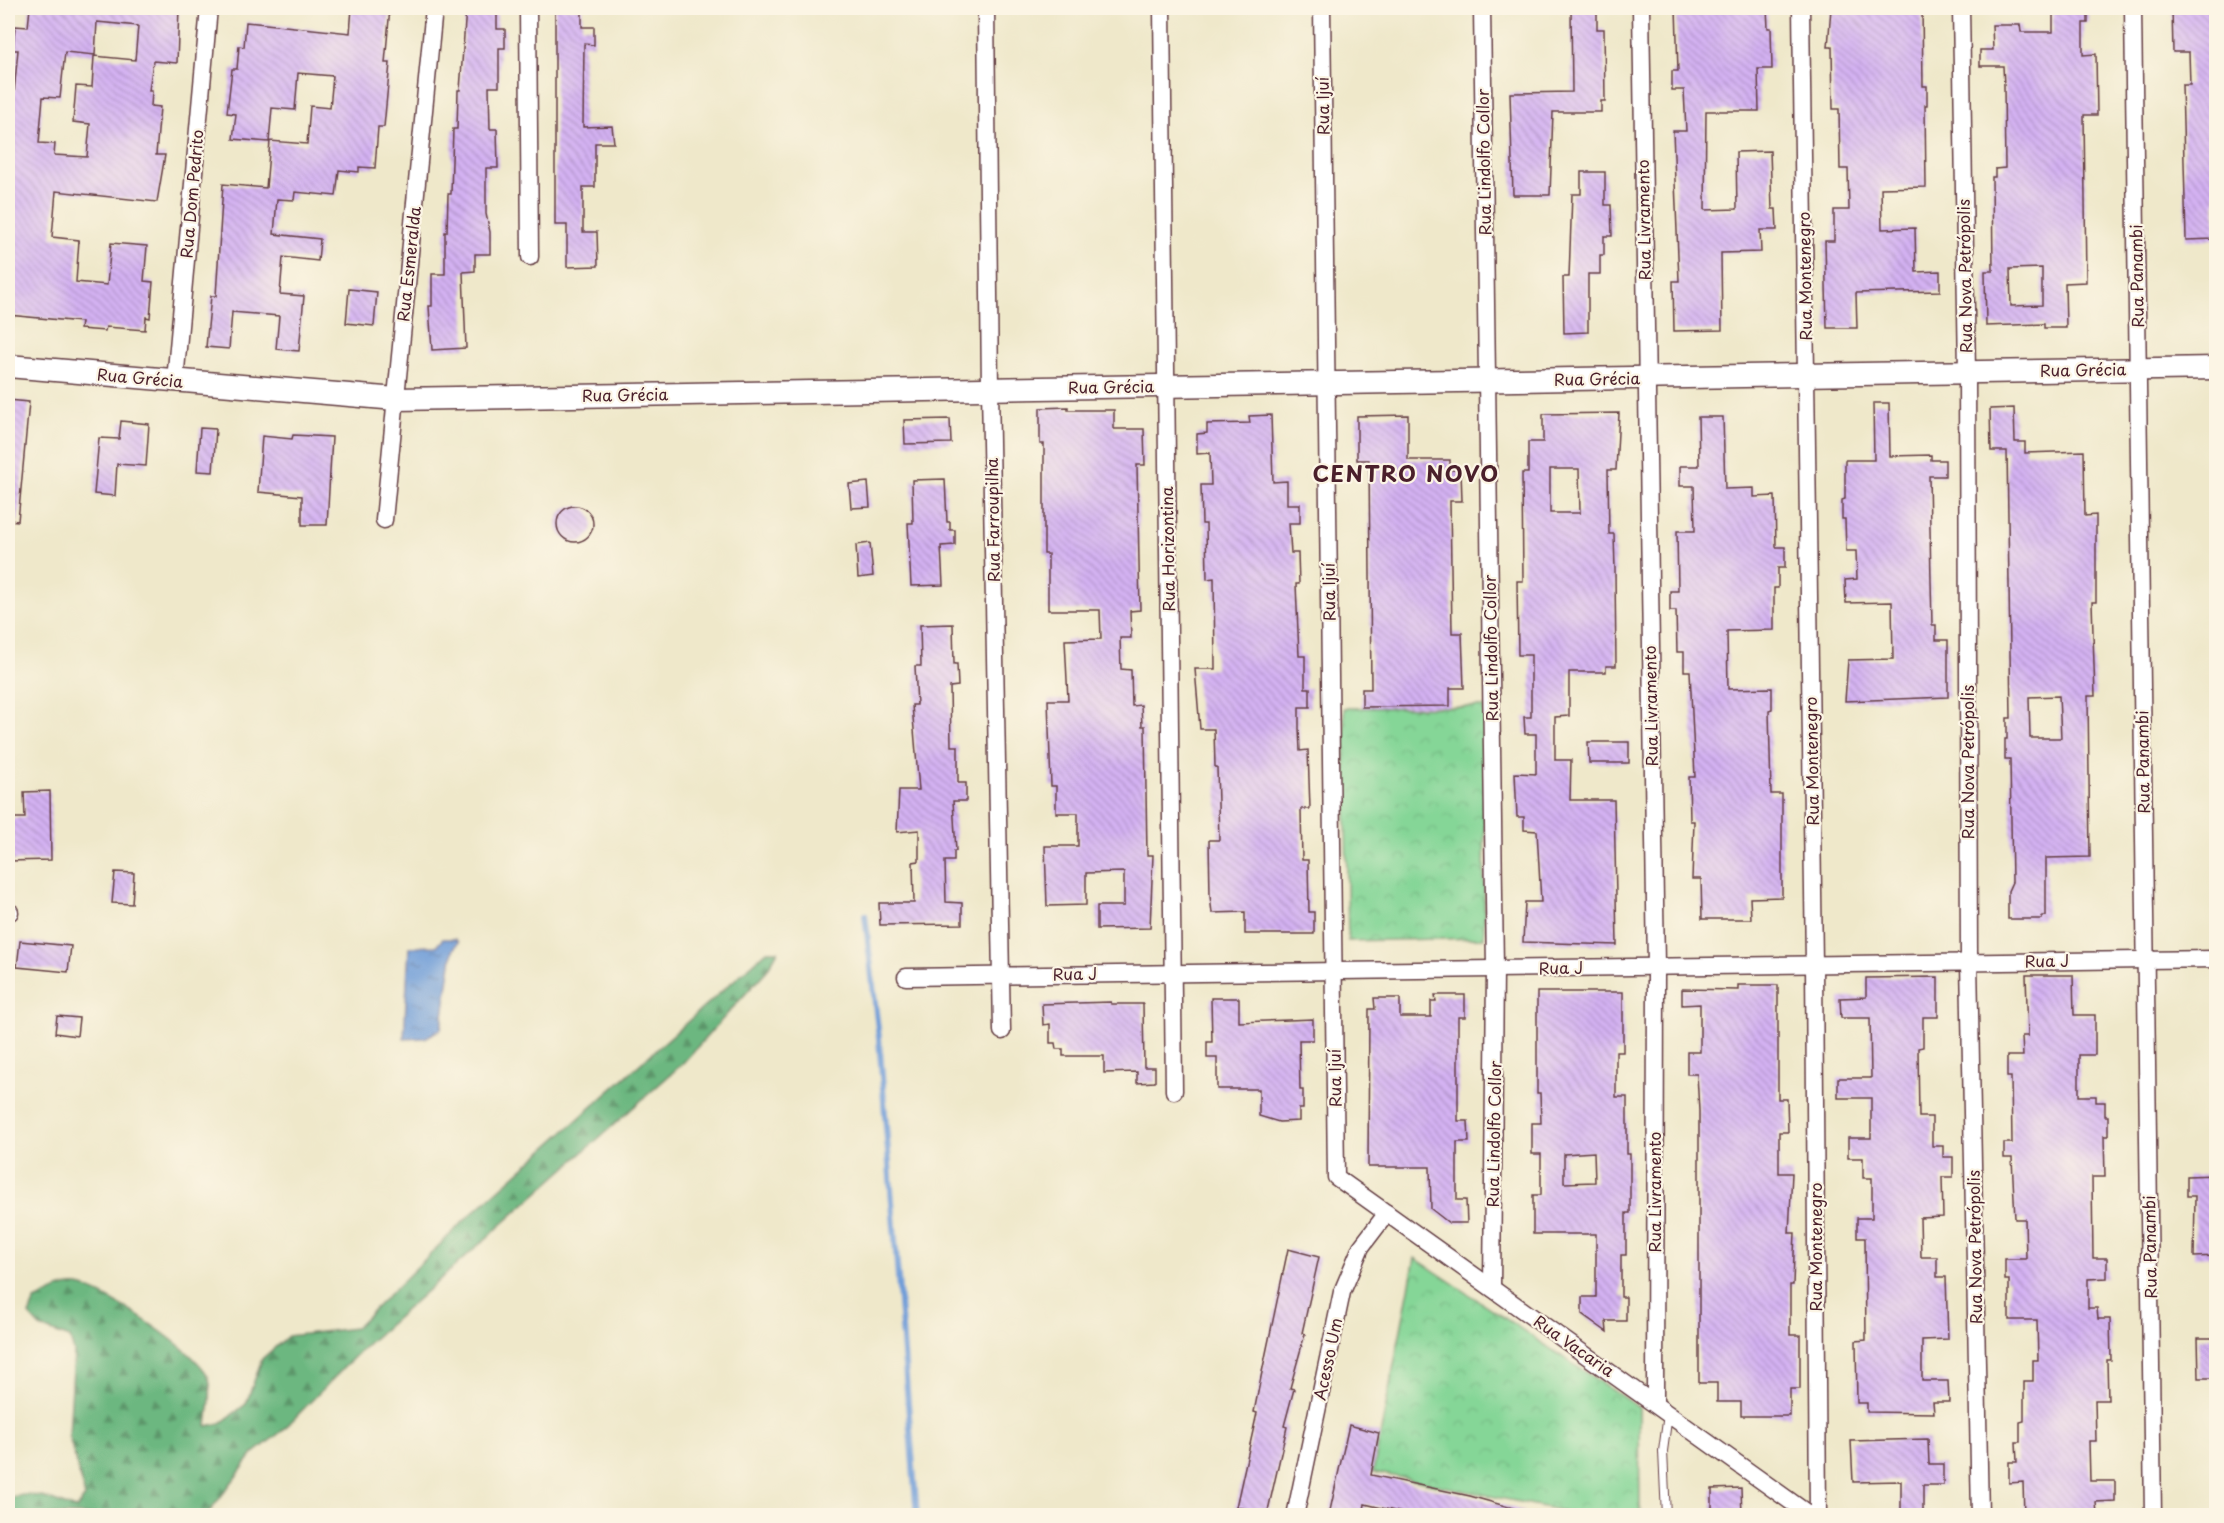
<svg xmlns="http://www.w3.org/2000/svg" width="2224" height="1523" viewBox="0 0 2224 1523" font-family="'Playpen Sans',sans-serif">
  <defs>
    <pattern id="forest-firs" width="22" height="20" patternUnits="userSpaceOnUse" patternTransform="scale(1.5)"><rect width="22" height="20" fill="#6cb780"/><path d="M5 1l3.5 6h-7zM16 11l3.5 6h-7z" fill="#5b9469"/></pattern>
    <pattern id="park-crowns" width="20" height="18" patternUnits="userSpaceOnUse" patternTransform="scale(1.5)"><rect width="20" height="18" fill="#85d697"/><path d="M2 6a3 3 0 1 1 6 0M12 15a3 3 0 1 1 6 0" fill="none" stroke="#74b782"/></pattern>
    <pattern id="water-ripples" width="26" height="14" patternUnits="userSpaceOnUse" patternTransform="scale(1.5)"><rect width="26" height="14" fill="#709dd8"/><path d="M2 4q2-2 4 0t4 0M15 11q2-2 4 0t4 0" fill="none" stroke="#5e7faf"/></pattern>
    <pattern id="building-back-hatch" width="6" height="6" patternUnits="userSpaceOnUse" patternTransform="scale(1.5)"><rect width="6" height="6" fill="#d4b2f3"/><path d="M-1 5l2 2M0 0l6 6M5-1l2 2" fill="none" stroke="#ae90c5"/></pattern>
  </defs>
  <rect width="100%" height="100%" fill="#fcf5e5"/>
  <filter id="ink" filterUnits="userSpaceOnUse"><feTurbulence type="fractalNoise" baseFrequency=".0167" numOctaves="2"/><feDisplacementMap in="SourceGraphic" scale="12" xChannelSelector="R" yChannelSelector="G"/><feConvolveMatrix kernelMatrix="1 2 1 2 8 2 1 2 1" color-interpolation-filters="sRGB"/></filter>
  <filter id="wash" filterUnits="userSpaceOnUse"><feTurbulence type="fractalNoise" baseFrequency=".008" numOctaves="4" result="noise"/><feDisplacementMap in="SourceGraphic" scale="24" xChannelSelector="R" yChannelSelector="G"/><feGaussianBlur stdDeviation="1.35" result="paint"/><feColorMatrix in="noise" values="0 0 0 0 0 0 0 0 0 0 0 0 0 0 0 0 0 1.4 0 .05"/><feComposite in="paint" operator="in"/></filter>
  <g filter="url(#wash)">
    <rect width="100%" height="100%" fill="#efe8ca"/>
    <!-- forest -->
    <path fill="url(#forest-firs)" stroke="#5b6b56" stroke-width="1.5" d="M767 951H778L767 970 681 1065 364 1347 282 1431 253 1454 207 1515H8V1500C29 1487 54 1502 76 1509L85 1497 69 1436 74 1352 70 1338 40 1327 29 1315 35 1300C48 1294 63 1284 78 1286 105 1290 201 1353 209 1379 213 1392 208 1412 207 1426L221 1423 246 1404 262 1359 288 1336 355 1328 468 1217Z"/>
    <!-- park -->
    <g fill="url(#park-crowns)" stroke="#687a61" stroke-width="1.5">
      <polygon points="1485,707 1484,938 1348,941 1344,708"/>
      <polygon points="1415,1258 1639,1408 1640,1515 1583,1515 1373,1472"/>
    </g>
    <!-- water -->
    <polygon fill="url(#water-ripples)" stroke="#5d5e82" stroke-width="1.5" points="443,939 455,939 458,942 453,950 441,1029 425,1038 404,1039 409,947 436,946"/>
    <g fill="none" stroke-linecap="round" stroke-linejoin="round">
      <!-- stream -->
      <polyline stroke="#709dd8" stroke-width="6" points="865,915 879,1038 917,1516"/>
    </g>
    <g id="blocks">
      <!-- building -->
      <g fill="url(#building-back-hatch)" fill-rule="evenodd">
        <path d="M30 8H179L177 63 153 61 149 91H152L151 106 160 107 156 155H165L157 202 56 191 52 237 79 240 76 282 107 285 111 243 147 246 144 281 153 282 150 318 146 317 145 330 106 327 105 331 80 329 81 322 8 315V157L18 50H13L15 26 28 27ZM97 22 138 26 135 60 94 56 92 87 76 86 73 122 90 124 87 157 54 155 55 144 39 143 43 97 60 98 65 52 95 55Z"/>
        <polygon points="352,8 390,8 385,63 390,63 384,127 378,127 375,168 359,167 359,172 339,170 336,196 295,192 294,200 277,199 274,234 320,239 318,261 283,257 280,294 304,296 299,351 276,349 279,316 232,312 229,349 206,347 211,296 216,296 223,184 266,188 270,141 307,144 310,106 330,108 333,76 298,73 295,110 272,108 269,142 233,139 236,114 227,113 232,69 237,69 239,46 244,47 246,22 350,33"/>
        <polygon points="466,8 497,8 497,29 505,29 505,48 499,48 499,87 489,87 490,129 497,129 498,168 486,168 486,214 490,232 490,254 475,254 475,271 463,272 466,348 432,350 429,306 432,306 432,274 445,274 445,232 447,232 448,194 451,194 453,129 457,129 458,90 460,90"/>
        <polygon points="555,8 582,8 582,27 594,27 594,45 584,44 583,127 612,126 614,143 595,143 595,187 583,187 583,232 597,232 598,266 567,267 567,225 555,225"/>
        <polygon points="1571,8 1597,8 1597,29 1604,29 1605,101 1601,101 1601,112 1553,112 1550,195 1513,195 1510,93 1572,92"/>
        <polygon points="1676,8 1767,8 1768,28 1771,28 1772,69 1758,69 1759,111 1706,111 1705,210 1737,209 1736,152 1770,151 1772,209 1776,209 1777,230 1760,230 1761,252 1721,253 1722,330 1674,331 1673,281 1679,281 1673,131 1686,131 1684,90 1672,90 1672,71 1678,71"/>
        <polygon points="1831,8 1922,8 1923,86 1927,86 1927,105 1925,105 1926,187 1881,188 1882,229 1915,228 1916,272 1940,271 1940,291 1856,293 1857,328 1827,328 1825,241 1834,241 1834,210 1849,210 1848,169 1840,169 1839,109 1833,109 1832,47 1828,47"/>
        <path d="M2053 8H2088V23H2083V55L2096 54 2097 115H2084L2086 282 2065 283 2066 328H2044V324L1986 326 1985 271H1993L1992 177H1995V169L2005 168 2004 86 2003 66H1980V50H1993L1992 25H2020L2021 32H2053ZM2042 268V305L2011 306 2010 269Z"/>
        <polygon points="2172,8 2211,8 2212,74 2217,74 2215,239 2186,240 2182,85 2190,85 2189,52 2173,52"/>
        <polygon points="1581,172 1605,172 1605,205 1611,205 1612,236 1604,236 1604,255 1600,255 1600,274 1588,274 1588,332 1564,333 1563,277 1569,277 1572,194 1581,194"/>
        <polygon points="349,289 377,292 374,326 346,323"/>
        <polygon points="8,400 29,402 18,521 8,520"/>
        <polygon points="1873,403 1889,403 1890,456 1931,455 1931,460 1945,460 1945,476 1929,476 1931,581 1932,625 1936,625 1936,640 1948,640 1948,697 1845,701 1848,660 1893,659 1892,602 1846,603 1845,580 1857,579 1856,551 1846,551 1845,519 1842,519 1842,500 1845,499 1845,460 1874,460"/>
        <polygon points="1068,407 1068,410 1114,410 1114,429 1144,429 1145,465 1137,465 1140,610 1130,611 1131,638 1120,638 1121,669 1131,670 1132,706 1141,705 1142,726 1145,726 1147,855 1153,855 1150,928 1097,929 1097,906 1124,906 1124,872 1086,873 1086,905 1047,906 1045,846 1078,846 1078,813 1056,813 1056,786 1051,786 1048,700 1068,700 1065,640 1101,639 1100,610 1048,610 1048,554 1044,554 1044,444 1040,444 1040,408"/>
        <path d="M2014 408 2015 442H2025V453L2084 451 2085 516 2096 515V602H2092L2095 696H2088L2090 857 2046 858V916H2042V919H2008V891L2012 882 2010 759H2005V739H2007V718H2011L2007 451H1991L1990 409ZM2059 696 2061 738H2030L2029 697Z"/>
        <path d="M1619 413 1616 470H1608L1609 534H1614L1615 570 1616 666H1606V672H1569V716L1555 717V760H1571L1570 800H1614L1617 945 1523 942 1525 902H1541L1537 831 1524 830V817H1517L1515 773 1536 774V734H1525L1524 717H1531V655H1518L1517 581H1523L1522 473H1528V442H1543V414ZM1550 469H1579L1580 513H1550Z"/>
        <polygon points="1271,415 1273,482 1287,481 1287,504 1300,504 1300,523 1289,523 1291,553 1298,553 1299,584 1296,584 1299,656 1305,656 1305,688 1310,688 1310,707 1299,707 1299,728 1300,751 1308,750 1310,809 1301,809 1302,860 1308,860 1309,912 1314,912 1314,934 1245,934 1245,912 1212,913 1210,896 1209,840 1219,840 1217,767 1215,767 1214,729 1200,729 1195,669 1215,669 1214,578 1207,579 1206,524 1202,524 1201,485 1211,485 1210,453 1197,454 1197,434 1207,433 1207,424 1250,423 1249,416"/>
        <polygon points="1408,415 1408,460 1450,460 1450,470 1461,470 1462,501 1450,501 1452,633 1462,633 1464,688 1450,688 1450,706 1362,707 1362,689 1371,689 1369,460 1357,460 1357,416"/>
        <polygon points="1698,417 1723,417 1725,489 1754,488 1754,497 1775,496 1776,547 1785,547 1785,568 1778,568 1778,588 1774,588 1774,630 1727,631 1728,689 1772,688 1772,709 1769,710 1771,794 1782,794 1782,897 1750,898 1751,919 1702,919 1701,879 1692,879 1694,821 1690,821 1689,777 1695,777 1690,671 1684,671 1684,652 1677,652 1676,611 1670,611 1670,591 1678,591 1677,531 1695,531 1694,486 1680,486 1680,466 1699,466"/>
        <polygon points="950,419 951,443 905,444 904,420"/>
        <polygon points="121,421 149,424 146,466 117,464 115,496 94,494 99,438 119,439"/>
        <polygon points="200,428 216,429 213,472 197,471"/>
        <polygon points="293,435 332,437 327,525 302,525 302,496 258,492 262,436 292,439"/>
        <polygon points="945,479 947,522 950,522 950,530 955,530 955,545 941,546 943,585 911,586 908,523 913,523 912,480"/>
        <polygon points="868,482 870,507 851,508 849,484"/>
        <circle cx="575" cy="524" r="18"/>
        <polygon points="870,543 873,576 858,578 856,545"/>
        <polygon points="953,624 954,664 957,664 958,686 950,687 951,746 958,746 958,783 966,783 966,801 953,801 956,851 954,851 954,861 945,861 946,902 962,903 962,924 880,925 879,903 914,903 913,862 919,861 919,830 897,832 899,790 919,790 912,705 917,705 915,666 921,666 920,625"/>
        <polygon points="1588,742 1629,742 1629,763 1589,763"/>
        <polygon points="50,791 51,860 8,861 8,818 25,818 24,792"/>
        <polygon points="115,872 134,873 132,904 112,903"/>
        <polygon points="20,941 71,946 68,972 17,967"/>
        <polygon points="2026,975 2073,975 2074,1015 2095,1015 2095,1055 2079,1055 2079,1096 2096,1096 2096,1102 2105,1102 2105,1116 2108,1116 2108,1136 2104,1136 2105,1177 2092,1177 2093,1258 2107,1258 2107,1278 2088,1279 2088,1308 2097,1308 2098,1319 2110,1319 2111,1360 2107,1360 2108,1400 2095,1400 2096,1441 2089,1441 2090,1481 2115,1481 2115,1501 2096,1502 2097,1515 2024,1515 2023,1482 2009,1483 2009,1462 2017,1462 2016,1442 2020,1442 2020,1422 2024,1421 2024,1381 2033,1381 2033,1360 2038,1360 2037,1320 2009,1320 2009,1280 2005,1280 2005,1259 2026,1259 2025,1219 2015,1219 2012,1158 2004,1158 2004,1143 2012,1143 2011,1077 2007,1077 2007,1056 2023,1056 2022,1036 2028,1036"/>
        <polygon points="1938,977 1938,1017 1923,1017 1923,1047 1918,1048 1919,1117 1932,1117 1932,1146 1943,1146 1943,1157 1953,1157 1953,1177 1942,1177 1943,1217 1920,1218 1921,1257 1937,1257 1937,1277 1946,1277 1948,1339 1922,1340 1922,1381 1948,1381 1949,1402 1933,1402 1934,1413 1867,1412 1867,1403 1857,1403 1856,1341 1866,1340 1865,1238 1857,1238 1857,1218 1872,1218 1872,1178 1863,1178 1863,1158 1848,1158 1848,1138 1871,1138 1871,1098 1838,1098 1838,1078 1871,1078 1870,1018 1841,1018 1840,998 1866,997 1866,978"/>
        <polygon points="1738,985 1778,985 1778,1099 1787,1099 1788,1132 1779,1132 1779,1173 1792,1173 1789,1233 1795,1233 1794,1254 1793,1285 1790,1285 1790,1335 1800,1335 1800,1389 1790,1389 1790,1416 1741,1416 1741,1402 1717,1402 1717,1383 1699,1383 1699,1111 1697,1074 1687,1074 1687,1052 1700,1052 1700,1004 1682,1005 1682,989 1738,990"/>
        <path d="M1537 992H1623V1052H1616V1097H1627V1154H1630V1213H1626V1255H1621V1297H1626V1321H1606L1607 1332 1582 1314V1297H1596V1234H1533V1195H1541V1154H1532V1123H1541L1540 1093H1537ZM1594 1152 1595 1182 1564 1183V1154Z"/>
        <polygon points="1435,995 1465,995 1465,1017 1458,1017 1458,1121 1468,1121 1469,1142 1457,1142 1457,1200 1466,1200 1467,1223 1449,1223 1431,1209 1430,1167 1368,1167 1369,1009 1375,1009 1374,998 1400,998 1400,1017 1431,1017 1431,1001 1436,1001"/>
        <polygon points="1211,998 1239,998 1239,1022 1313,1019 1313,1040 1299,1040 1300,1090 1303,1090 1303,1109 1299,1109 1299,1121 1279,1122 1259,1116 1259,1089 1217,1089 1217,1058 1207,1058 1207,1042 1212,1042"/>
        <polygon points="1111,1002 1111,1004 1143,1004 1144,1067 1155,1067 1155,1082 1137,1083 1137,1072 1104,1073 1104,1056 1063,1056 1063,1049 1056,1049 1055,1043 1050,1043 1050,1024 1043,1025 1042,1004"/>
        <polygon points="57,1016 79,1018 77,1036 55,1033"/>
        <polygon points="2217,1175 2217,1256 2194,1257 2195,1196 2187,1196 2187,1176"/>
        <polygon points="1288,1249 1319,1257 1302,1333 1305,1334 1290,1388 1294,1389 1284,1426 1287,1427 1267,1515 1245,1515 1247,1509 1236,1507 1257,1413 1254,1412 1261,1377"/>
        <polygon points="2198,1338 2217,1338 2217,1378 2199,1378"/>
        <polygon points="1349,1425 1379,1433 1371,1475 1470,1496 1523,1511 1522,1515 1411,1515 1365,1504 1363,1515 1329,1515"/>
        <polygon points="1928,1439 1929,1464 1943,1464 1943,1485 1923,1485 1923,1515 1901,1515 1901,1481 1853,1482 1851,1441"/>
        <polygon points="1741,1488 1742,1515 1712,1515 1712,1489"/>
      </g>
    </g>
  </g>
  <g filter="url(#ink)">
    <use href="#blocks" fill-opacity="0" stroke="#633d43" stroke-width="1.5"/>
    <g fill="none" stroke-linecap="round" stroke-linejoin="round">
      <defs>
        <polyline id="service" points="1666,1516 1663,1451 1668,1414"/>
        <g id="minor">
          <polyline points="528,8 530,257"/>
          <polyline points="986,8 990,389 1002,1031"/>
          <polyline points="1162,8 1174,1091"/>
          <polyline points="1322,8 1336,1177 1811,1516"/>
          <polyline points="1482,8 1495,969 1492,1288"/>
          <polyline points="1641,8 1656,966 1655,1404"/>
          <polyline points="1801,8 1814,964 1818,1516"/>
          <polyline points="1961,8 1967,372 1969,962 1980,1516"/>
          <polyline points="2133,8 2153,1516"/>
          <polyline points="175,381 209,8"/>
          <polyline points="384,520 434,8"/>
          <polyline points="8,912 10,912"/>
          <polyline points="906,977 2216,959"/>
          <polyline points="1295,1516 1342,1292 1361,1247 1387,1213"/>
        </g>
        <polyline id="secondary" points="8,366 396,399 2216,368"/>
      </defs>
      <!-- service casing -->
      <use href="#service" stroke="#633d43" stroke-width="10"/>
      <!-- minor casing -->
      <use href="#minor" stroke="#633d43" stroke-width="19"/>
      <!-- secondary casing -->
      <use href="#secondary" stroke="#633d43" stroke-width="25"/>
      <!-- service -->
      <use href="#service" stroke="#fff" stroke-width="8"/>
      <!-- minor -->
      <use href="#minor" stroke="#fff" stroke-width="16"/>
      <!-- secondary -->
      <use href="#secondary" stroke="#fff" stroke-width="22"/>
    </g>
  </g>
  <g text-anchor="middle" stroke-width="4.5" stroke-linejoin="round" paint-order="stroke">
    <!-- street labels -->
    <g font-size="16" fill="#4a1f2b" stroke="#fcf5e5">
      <text transform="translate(1323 106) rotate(-91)" y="6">Rua Ijuí</text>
      <text transform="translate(1484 162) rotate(-91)" y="6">Rua Lindolfo Collor</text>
      <text transform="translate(192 194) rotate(-85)" y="6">Rua Dom Pedrito</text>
      <text transform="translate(1644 220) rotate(-91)" y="6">Rua Livramento</text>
      <text transform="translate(409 264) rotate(-84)" y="6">Rua Esmeralda</text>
      <text transform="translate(1805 276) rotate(-91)" y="6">Rua Montenegro</text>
      <text transform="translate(1965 276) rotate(-91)" y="6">Rua Nova Petrópolis</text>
      <text transform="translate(2137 276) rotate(-91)" y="6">Rua Panambi</text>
      <text transform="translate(2083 370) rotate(-1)" y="6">Rua Grécia</text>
      <text transform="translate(140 378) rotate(5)" y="6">Rua Grécia</text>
      <text transform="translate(1597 379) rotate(-1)" y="6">Rua Grécia</text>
      <text transform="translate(1111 387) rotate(-1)" y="6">Rua Grécia</text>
      <text transform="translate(625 395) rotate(-1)" y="6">Rua Grécia</text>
      <text transform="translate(993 520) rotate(-91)" y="6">Rua Farroupilha</text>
      <text transform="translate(1168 549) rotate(-91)" y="6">Rua Horizontina</text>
      <text transform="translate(1329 592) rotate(-91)" y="6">Rua Ijuí</text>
      <text transform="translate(1491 648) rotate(-91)" y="6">Rua Lindolfo Collor</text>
      <text transform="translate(1651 706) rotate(-91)" y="6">Rua Livramento</text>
      <text transform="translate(1812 761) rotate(-91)" y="6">Rua Montenegro</text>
      <text transform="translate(1968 762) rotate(-90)" y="6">Rua Nova Petrópolis</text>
      <text transform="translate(2143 762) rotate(-91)" y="6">Rua Panambi</text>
      <text transform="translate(2047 961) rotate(-1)" y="6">Rua J</text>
      <text transform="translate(1561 968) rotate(-1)" y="6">Rua J</text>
      <text transform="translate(1075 974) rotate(-1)" y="6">Rua J</text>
      <text transform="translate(1335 1078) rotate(-91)" y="6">Rua Ijuí</text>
      <text transform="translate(1494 1134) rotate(-89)" y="6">Rua Lindolfo Collor</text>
      <text transform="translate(1655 1192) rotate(-90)" y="6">Rua Livramento</text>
      <text transform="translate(1816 1247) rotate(-90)" y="6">Rua Montenegro</text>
      <text transform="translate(1975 1247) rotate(-91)" y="6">Rua Nova Petrópolis</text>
      <text transform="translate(2150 1247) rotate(-91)" y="6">Rua Panambi</text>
      <text transform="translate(1574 1346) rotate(35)" y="6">Rua Vacaria</text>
      <text transform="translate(1328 1359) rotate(-78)" y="6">Acesso Um</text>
    </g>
    <!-- district labels -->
    <g font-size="22" font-weight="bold" letter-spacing="1.5" fill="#4a1f2b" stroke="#fcf5e5">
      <text x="1406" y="482">CENTRO NOVO</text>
    </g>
  </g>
  <!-- margin -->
  <rect width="2224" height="1523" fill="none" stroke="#fcf5e5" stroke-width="30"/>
</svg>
